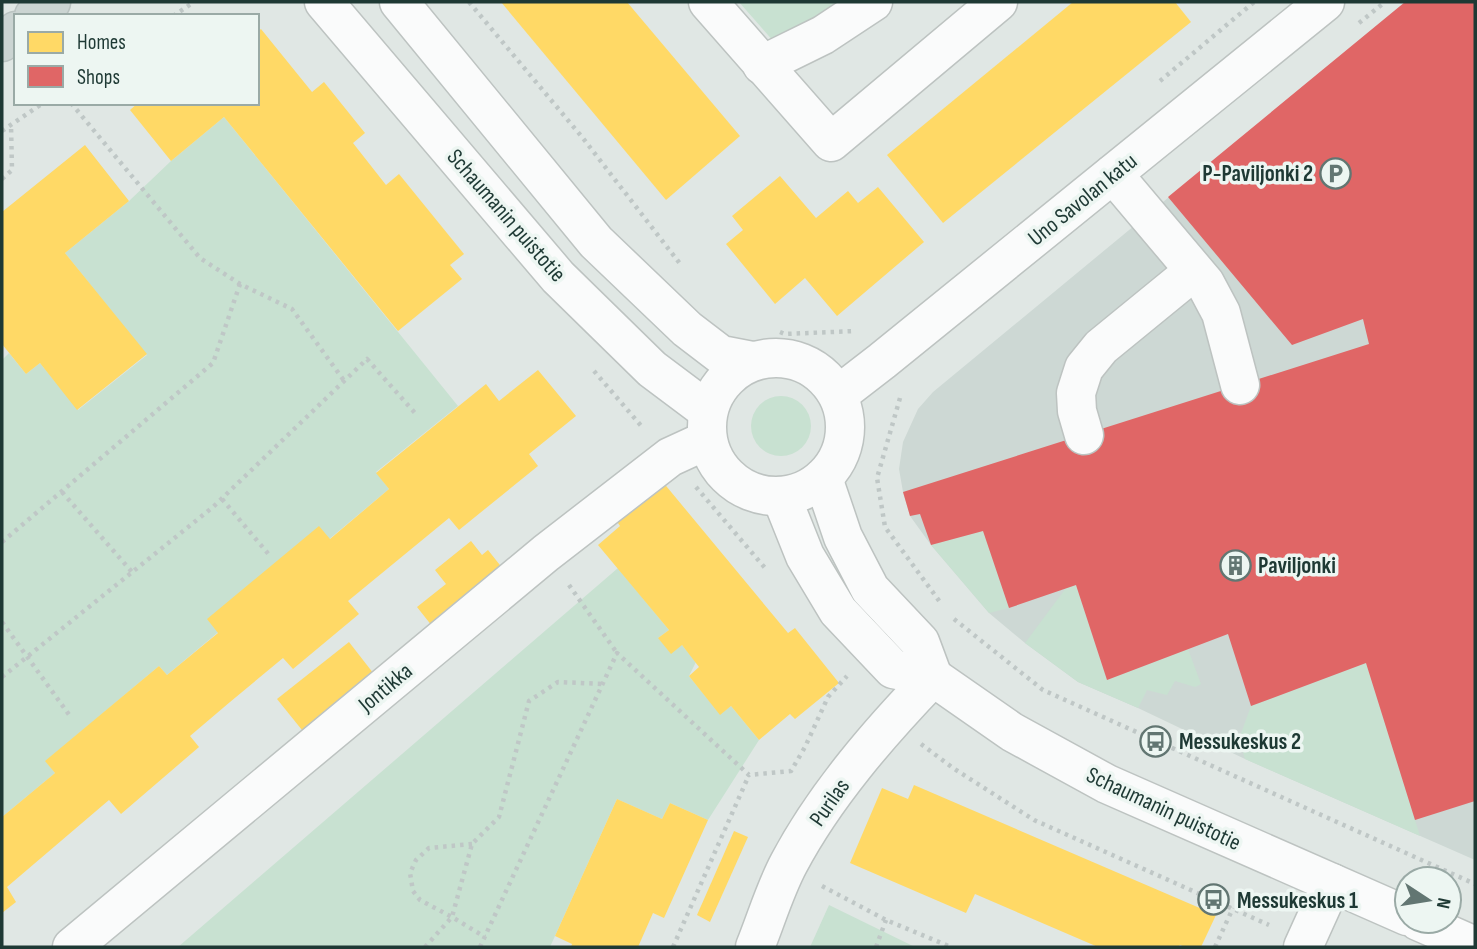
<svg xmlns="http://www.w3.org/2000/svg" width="1477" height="949" viewBox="0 0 1477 949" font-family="'Sofia Sans Condensed',sans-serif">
  <rect width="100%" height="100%" fill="#e0e7e4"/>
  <!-- built -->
  <polygon fill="#cdd8d4" points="1405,2 1475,2 1475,860 1245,759 1138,708 1078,682 1025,643 989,613 931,545 910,516 903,492 899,469 903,442 918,409 933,392"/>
  <!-- green -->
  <g fill="#c8e1d1">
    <polygon points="739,2 851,2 775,43"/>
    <polygon points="224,117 458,406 376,472 389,489 167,675 159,666 46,761 55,773 2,817 2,360 9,353 26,374 40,363 78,410 147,355 65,253 129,201 171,161"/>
    <circle cx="781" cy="426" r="30"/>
    <polygon points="983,531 1009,608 989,613 931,545"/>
    <polygon points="618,568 669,630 658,638 682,645 696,662 689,676 720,714 731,706 759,740 708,820 670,803 662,819 617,799 550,947 178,947"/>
    <polygon points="1076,585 1107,680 1188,649 1201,684 1195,687 1175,681 1167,695 1147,690 1138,708 1078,682 1025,643 1066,588"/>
    <polygon points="1366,663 1420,836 1245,759 1239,739 1251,706"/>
    <polygon points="829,905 915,947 810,947"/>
  </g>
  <!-- homes -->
  <g fill="#ffd966">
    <polygon points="501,2 627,2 740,136 666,200"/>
    <polygon points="1073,2 1175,2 1191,22 943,223 887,155"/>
    <polygon points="261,29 312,92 324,82 365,133 353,143 386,185 399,174 464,254 450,265 462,279 398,331 224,117 171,161 130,110 138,103 257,103 257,32"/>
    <polygon points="85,145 129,201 65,253 147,354 77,410 40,363 26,374 2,344 2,212"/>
    <polygon points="780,176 816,218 848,191 858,203 878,187 924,242 837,316 805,278 775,304 726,244 743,230 732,216"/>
    <polygon points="538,370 576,416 529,454 538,466 459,530 449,518 348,601 359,614 293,669 283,658 230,702 190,736 199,747 121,814 109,800 7,887 16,902 2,913 2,817 55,773 45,761 159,666 167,675 218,633 207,619 319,526 330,539 389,489 376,473 486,384 499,401"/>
    <polygon points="662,481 788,633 795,628 839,683 795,719 790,714 759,740 731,706 720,715 689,676 699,667 682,645 671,654 658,638 669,630 598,545 620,526 616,520"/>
    <polygon points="471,541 482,555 488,550 507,574 436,631 417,607 446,584 435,570"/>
    <polygon points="349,642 377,678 306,735 277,699"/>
    <polygon points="914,785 1216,915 1201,947 1185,947 1180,945 1178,947 1098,947 975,894 966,913 850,863 882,788 908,799"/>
    <polygon points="617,799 662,819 670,803 708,820 664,918 653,913 638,947 571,947 572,944 555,936"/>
    <polygon points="734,831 748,837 710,922 697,915"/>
  </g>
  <!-- shops -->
  <polygon fill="#e06666" points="1405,2 1475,2 1475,801 1415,820 1366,663 1251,706 1228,634 1107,680 1076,585 1009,608 983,531 931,545 920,514 910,516 903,492 1369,344 1363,319 1292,345 1168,197"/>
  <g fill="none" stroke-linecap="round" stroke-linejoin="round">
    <defs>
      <g id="minor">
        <polyline points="324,2 558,277 652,369 708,411"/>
        <polyline points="399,2 596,242 687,329 721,355 752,361"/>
        <polyline points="708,2 831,142 998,2"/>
        <polyline points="762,65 823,35 873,2"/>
        <polyline points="1113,174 1205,283 1221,313 1240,385"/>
        <circle cx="776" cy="427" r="69"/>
        <polyline points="838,395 882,361 1325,2"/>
        <polyline points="1084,435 1077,411 1076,393 1084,368 1101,347 1194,271"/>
        <polyline points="823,478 843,537 870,589 920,642 933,677"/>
        <polyline points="781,496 805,556 838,611 893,669 933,677 1012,732 1107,784 1407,916"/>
        <polyline points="1418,921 1475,946"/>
        <polyline points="72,947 546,553 670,457 707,440"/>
        <path d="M755 947C766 920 775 889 789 863 825 795 880 732 933 677"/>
        <polyline points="1303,947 1332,883"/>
      </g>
      <g id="major">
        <polyline points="34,16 51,2"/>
        <polyline points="2,42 16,31"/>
      </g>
    </defs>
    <!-- minor casing -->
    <use href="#minor" stroke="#bdc3c1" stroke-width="41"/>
    <!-- major casing -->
    <use href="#major" stroke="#bac3c1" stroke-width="41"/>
    <!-- path -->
    <g stroke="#bfc7c6" stroke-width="4.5" stroke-dasharray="3.5 5" stroke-linecap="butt">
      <polyline points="469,2 582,137 681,265"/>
      <polyline points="173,16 194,2"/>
      <polyline points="1359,23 1385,2"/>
      <polyline points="1160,81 1254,2"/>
      <polyline points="71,103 200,258 240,284 292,309 345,382"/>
      <polyline points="2,131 43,103"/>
      <polyline points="2,179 12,170 11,125"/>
      <polyline points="780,332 785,334 855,331"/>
      <polyline points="594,371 643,428"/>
      <polyline points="900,398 877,478 885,527 940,602"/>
      <polyline points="696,487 765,568"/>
      <polyline points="62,492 132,572"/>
      <polyline points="222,499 271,557"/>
      <polyline points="2,542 213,363 240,284"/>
      <polyline points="569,585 617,653"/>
      <polyline points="954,619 1043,690 1475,884"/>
      <polyline points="2,622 70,716"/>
      <polyline points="2,677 213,507 367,359 415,413"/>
      <polyline points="921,744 953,768 1034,820 1269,925"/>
      <polyline points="472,844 429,848 416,860 410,873 413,891 420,900 452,917 485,937"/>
      <polyline points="822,886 886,920 951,947"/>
      <polyline points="425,947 452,917 472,844 499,817 529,701 558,682 604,684"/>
      <polyline points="480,947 617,653 749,775 791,771 805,747 828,697 847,676"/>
      <polyline points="673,947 749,775"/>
      <polyline points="876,947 886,920"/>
      <polyline points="1215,947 1233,908"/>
    </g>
    <!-- minor -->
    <use href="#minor" stroke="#fafbfb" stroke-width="38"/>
    <!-- major -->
    <use href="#major" stroke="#cbd4d2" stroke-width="38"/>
  </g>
  <!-- icons -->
  <defs>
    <symbol id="parking-ring" viewBox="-11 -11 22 22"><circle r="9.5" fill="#edf6f2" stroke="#627672" stroke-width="1.5"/><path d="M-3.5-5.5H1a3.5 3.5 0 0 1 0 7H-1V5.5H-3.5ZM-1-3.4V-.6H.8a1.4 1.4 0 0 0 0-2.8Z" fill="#627672"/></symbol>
    <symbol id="building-ring" viewBox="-11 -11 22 22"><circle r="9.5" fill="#edf6f2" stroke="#627672" stroke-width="1.5"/><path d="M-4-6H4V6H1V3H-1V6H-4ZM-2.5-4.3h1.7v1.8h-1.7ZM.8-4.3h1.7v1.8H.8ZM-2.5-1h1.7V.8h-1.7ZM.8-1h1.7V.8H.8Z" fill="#627672"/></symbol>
    <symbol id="bus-ring" viewBox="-11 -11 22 22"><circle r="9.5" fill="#edf6f2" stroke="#627672" stroke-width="1.5"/><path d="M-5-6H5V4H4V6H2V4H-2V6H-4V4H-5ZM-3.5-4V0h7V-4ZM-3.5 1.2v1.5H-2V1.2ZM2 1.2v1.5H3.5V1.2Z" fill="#627672"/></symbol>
  </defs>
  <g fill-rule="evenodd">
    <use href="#parking-ring" x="1318" y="156" width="35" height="35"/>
    <use href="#building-ring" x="1218" y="548" width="35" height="35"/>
    <use href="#bus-ring" x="1138" y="724" width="35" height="35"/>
    <use href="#bus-ring" x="1196" y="882" width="35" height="35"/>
  </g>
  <g text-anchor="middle" stroke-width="7" stroke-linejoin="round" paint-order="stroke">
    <!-- poi labels -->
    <g font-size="23" font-weight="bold" fill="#1e3934" stroke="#edf6f2" text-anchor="start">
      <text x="1313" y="181" text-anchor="end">P-Paviljonki 2</text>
      <text x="1258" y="573">Paviljonki</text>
      <text x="1179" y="749">Messukeskus 2</text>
      <text x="1237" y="908">Messukeskus 1</text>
    </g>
    <!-- street labels -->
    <g font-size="23" fill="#1e3934" stroke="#edf6f2">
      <text transform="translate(1082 199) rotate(-39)" y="8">Uno Savolan katu</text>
      <text transform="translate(507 215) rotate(49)" y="8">Schaumanin puistotie</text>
      <text transform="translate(385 687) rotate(-40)" y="8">Jontikka</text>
      <text transform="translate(829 802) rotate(-55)" y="8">Purilas</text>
      <text transform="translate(1164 808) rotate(25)" y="8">Schaumanin puistotie</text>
    </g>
  </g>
  <!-- border -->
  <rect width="1477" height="949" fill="none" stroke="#1e3934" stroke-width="7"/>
  <!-- legend -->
  <rect x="14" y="14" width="245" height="91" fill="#edf6f2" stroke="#9aaaa6" stroke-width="2"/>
  <rect x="28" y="32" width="35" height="21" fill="#ffd966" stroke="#9aaaa6" stroke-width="2"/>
  <text x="77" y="49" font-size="21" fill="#1e3934">Homes</text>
  <rect x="28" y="66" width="35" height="21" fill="#e06666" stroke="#9aaaa6" stroke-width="2"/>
  <text x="77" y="84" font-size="21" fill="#1e3934">Shops</text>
  <!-- north arrow -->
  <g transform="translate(1428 900) rotate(102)"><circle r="33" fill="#edf6f2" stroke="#9aaaa6" stroke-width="2"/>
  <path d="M0-5L12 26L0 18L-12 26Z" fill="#627672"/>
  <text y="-10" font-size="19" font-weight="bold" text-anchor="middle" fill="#1e3934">N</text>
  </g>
</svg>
